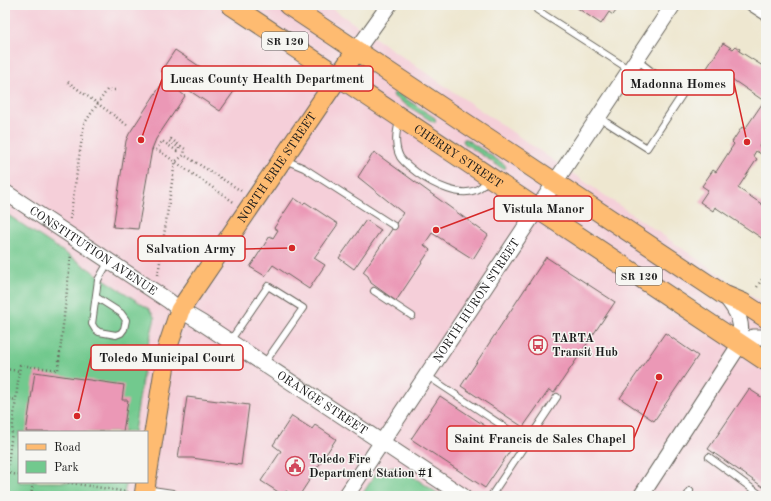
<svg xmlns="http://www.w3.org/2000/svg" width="771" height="501" viewBox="0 0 771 501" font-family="'Old Standard TT',serif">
  <rect width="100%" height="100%" fill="#f6f6f2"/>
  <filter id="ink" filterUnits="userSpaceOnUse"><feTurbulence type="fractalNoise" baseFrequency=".025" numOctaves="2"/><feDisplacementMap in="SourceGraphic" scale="8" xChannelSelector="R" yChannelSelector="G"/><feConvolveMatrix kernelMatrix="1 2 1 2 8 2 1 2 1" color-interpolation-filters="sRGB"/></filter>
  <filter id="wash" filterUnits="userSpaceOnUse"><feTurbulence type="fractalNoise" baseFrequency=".012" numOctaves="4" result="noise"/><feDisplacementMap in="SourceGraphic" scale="16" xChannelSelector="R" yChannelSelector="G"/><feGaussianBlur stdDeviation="0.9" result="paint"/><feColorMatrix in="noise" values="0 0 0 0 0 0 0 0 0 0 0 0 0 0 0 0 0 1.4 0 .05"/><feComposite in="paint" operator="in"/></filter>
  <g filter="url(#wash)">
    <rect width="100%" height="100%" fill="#eee7d0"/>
    <!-- built -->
    <path fill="#f5cfd9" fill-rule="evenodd" d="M5 5H327L766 306V496H5ZM19 432H147V482H19Z"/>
    <!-- green -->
    <g fill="#72c98e" stroke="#477255">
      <polygon points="394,93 397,93 435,118 436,122 433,122 394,97 393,94"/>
      <polygon points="464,139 466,139 505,165 506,168 503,169 464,143 463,141"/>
      <polygon points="5,213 149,309 155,318 146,354 134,432 19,432 19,482 126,482 124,496 5,496"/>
      <polygon points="390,467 399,468 403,470 442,496 361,496 377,472"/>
    </g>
    <g id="blocks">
      <!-- building -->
      <g fill="#eb98b6">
        <polygon points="573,5 616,5 619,7 613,15 609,12 601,24"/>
        <polygon points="723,43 733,49 736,46 740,49 739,51 766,68 766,144 762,142 759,146 764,150 761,154 756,151 753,156 757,159 738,188 766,207 766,241 715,207 713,211 700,202 708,190 702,186 713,170 716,172 734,144 732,142 742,127 745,129 764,101 720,71 717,75 707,68"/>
        <polygon points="175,50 235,90 220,111 184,87 180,92 185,96 156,139 152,149 138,229 113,227 126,141 129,134 163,82 176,89 180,84 161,71"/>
        <polygon points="374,152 488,235 473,259 432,233 424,245 430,250 396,301 371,283 368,276 363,272 403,213 358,177"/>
        <polygon points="294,198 303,204 305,202 338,224 314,258 325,265 309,289 273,265 265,276 250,267 270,236 273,238 278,230 274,228"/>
        <polygon points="366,220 381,230 354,269 339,258"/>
        <polygon points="546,257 615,302 554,393 549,390 523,427 461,386"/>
        <polygon points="665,333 698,356 654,421 620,398"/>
        <polygon points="35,372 124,385 122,400 128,400 123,432 26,432"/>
        <polygon points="749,389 766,400 766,489 708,449"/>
        <polygon points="440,396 514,445 485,488 411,439"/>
        <polygon points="187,397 249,405 241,465 192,458 178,458"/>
        <polygon points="292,416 312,429 315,425 336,439 299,496 295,496 286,491 283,495 261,481 281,451 273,445"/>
      </g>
    </g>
  </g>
  <g filter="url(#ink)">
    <use href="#blocks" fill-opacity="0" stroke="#66635b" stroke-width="1"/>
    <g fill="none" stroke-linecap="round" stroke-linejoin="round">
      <defs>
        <g id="service">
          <polyline points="537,10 630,70"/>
          <polyline points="598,117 647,148 682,95 637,60"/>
          <path d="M399 121C396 133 394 145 400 157 404 163 410 167 416 172 431 183 464 202 482 186 484 184 485 181 487 178"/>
          <polyline points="285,160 304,168 394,226"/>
          <polyline points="374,291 412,316"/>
          <polyline points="96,297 121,313 126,320 124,329 121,333 116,335 99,332 95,329 92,324 98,280 109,261"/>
          <polyline points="230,341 268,286 303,308 264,364"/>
          <polyline points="426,375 527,442"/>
          <polyline points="709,457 762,496"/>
          <polyline points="491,496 557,397"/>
          <polyline points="687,496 690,491"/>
        </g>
        <g id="minor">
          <polyline points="752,5 766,14"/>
          <polyline points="145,492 172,496"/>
        </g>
        <g id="tertiary">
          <polyline points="356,51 389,5"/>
          <path id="s1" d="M5 192 169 301 180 310 202 323 463 496"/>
          <polyline points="740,344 753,337 766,337"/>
          <path id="s2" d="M346 496 673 5"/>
          <path d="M641 496 740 344C743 322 739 313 724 295"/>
        </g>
        <g id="primary">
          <path id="s3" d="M231 5 766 361"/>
          <polyline points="288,5 724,295 743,303 766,318"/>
          <path id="s4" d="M147 476 168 346 180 310 356 51"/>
          <polyline points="144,496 146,482"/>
        </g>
      </defs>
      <!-- service casing -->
      <use href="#service" stroke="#66635b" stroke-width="8"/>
      <!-- minor casing -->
      <use href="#minor" stroke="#66635b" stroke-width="14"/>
      <!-- tertiary casing -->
      <use href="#tertiary" stroke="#66635b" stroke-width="17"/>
      <!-- primary casing -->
      <use href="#primary" stroke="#66635b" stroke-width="21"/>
      <!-- path -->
      <g stroke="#66635b" stroke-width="2.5" stroke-dasharray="1 3" stroke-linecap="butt">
        <polyline points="118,8 123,5"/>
        <polyline points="68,82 127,125"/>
        <polyline points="152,149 161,152 235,203"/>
        <polyline points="156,150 162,141 177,151 179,150 179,148 169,141 171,139 185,149 184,155"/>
        <polyline points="70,219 84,124 107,90 115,90"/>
        <polyline points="158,275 175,162 184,155 243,192"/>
        <polyline points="757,287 766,273"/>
        <polyline points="5,369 19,371"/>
        <polyline points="5,398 16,400"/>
        <polyline points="6,473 19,475"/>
        <polyline points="7,473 20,365 58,370 71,254"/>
        <polyline points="64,482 128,492"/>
        <polyline points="31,496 33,482"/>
      </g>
      <!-- service -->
      <use href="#service" stroke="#fff" stroke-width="6"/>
      <!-- minor -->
      <use href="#minor" stroke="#fff" stroke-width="12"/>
      <!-- tertiary -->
      <use href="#tertiary" stroke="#fff" stroke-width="15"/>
      <!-- primary -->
      <use href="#primary" stroke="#febb71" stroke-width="19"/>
    </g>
  </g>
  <!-- icons -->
  <defs>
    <symbol id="bus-ring" viewBox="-11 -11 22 22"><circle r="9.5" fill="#f6f6f2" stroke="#d1495b" stroke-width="1.5"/><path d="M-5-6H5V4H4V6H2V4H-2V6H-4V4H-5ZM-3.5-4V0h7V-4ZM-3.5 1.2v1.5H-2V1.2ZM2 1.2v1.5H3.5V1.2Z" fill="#d1495b"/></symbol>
    <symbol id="civic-ring" viewBox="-11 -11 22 22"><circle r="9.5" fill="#f6f6f2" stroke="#d1495b" stroke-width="1.5"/><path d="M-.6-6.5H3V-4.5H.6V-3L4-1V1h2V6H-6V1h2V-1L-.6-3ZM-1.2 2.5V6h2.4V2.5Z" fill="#d1495b"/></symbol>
  </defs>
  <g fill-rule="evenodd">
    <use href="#bus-ring" x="527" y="334" width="22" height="22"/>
    <use href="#civic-ring" x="284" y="455" width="22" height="22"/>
  </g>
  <g text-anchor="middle" stroke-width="3" stroke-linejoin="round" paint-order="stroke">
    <!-- shield labels -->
    <g fill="#f6f6f2" stroke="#5d5d5c" stroke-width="1">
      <rect x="262" y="32" width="46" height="18" rx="3"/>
      <rect x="616" y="267" width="46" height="18" rx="3"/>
    </g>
    <g font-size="11" font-weight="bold" fill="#1c1c1c">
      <text x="285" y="45">SR 120</text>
      <text x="639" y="280">SR 120</text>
    </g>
    <!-- street labels -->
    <g font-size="12" fill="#1c1c1c" stroke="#f6f6f2">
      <text dy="4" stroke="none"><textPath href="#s3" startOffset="273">CHERRY STREET</textPath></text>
      <text dy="4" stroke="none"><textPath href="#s4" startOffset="342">NORTH ERIE STREET</textPath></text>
      <text dy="4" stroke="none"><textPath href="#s1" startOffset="106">CONSTITUTION AVENUE</textPath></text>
      <text dy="4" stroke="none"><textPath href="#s2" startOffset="235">NORTH HURON STREET</textPath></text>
      <text dy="4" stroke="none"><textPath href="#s1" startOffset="381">ORANGE STREET</textPath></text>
    </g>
    <!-- poi labels -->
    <g font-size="12" font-weight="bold" fill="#1c1c1c" stroke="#f6f6f2" text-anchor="start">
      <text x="552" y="342">TARTA<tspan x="552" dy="14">Transit Hub</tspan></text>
      <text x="309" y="463">Toledo Fire<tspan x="309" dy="14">Department Station #1</tspan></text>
    </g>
  </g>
  <!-- callouts -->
  <path fill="none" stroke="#d62828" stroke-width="1.5" d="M141 140L162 79M747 142L734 83M436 230L494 208M292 248L245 249M77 416L91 357M659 377L634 438"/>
  <g fill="#d62828" stroke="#f6f6f2" stroke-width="1.5">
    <circle cx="141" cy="140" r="4"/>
    <circle cx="747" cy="142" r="4"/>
    <circle cx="436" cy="230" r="4"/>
    <circle cx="292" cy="248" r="4"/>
    <circle cx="77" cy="416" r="4"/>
    <circle cx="659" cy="377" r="4"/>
  </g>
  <g fill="#f6f6f2" stroke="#d62828" stroke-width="1.5">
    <rect x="162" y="66" width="211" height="25" rx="4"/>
    <rect x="622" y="70" width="112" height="25" rx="4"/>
    <rect x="494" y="196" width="98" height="25" rx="4"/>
    <rect x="138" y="236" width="107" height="25" rx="4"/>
    <rect x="91" y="345" width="152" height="25" rx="4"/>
    <rect x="447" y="426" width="187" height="25" rx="4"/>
  </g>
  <g font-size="13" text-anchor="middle" font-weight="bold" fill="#1c1c1c">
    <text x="267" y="83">Lucas County Health Department</text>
    <text x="678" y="88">Madonna Homes</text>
    <text x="543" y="213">Vistula Manor</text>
    <text x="191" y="253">Salvation Army</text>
    <text x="167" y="362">Toledo Municipal Court</text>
    <text x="540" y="443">Saint Francis de Sales Chapel</text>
  </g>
  <!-- margin -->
  <rect width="771" height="501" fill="none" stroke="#f6f6f2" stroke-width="20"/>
  <!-- legend -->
  <rect x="18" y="431" width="130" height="52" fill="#f6f6f2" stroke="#9f9f9c"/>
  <rect x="26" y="444" width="20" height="6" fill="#febb71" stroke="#9f9f9c"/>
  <text x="54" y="451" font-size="12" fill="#1c1c1c">Road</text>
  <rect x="26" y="461" width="20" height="12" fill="#72c98e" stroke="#9f9f9c"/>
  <text x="54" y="471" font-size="12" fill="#1c1c1c">Park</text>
</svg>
